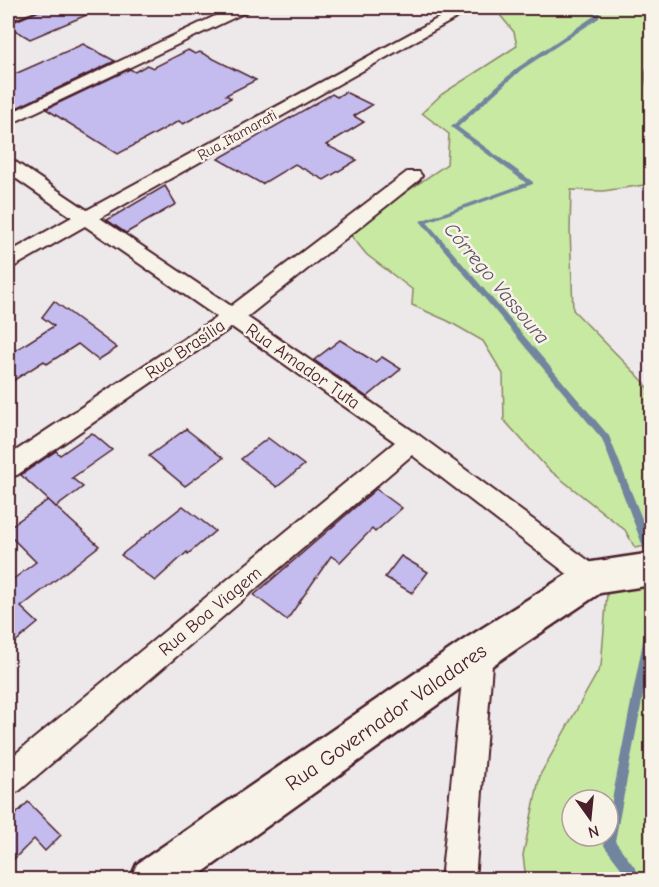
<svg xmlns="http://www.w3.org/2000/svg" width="659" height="887" viewBox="0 0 659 887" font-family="'Comic Neue',sans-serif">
  <rect width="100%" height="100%" fill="#ede8e9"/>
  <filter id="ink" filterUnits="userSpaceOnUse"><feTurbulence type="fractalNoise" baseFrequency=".0167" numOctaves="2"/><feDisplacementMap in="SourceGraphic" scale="12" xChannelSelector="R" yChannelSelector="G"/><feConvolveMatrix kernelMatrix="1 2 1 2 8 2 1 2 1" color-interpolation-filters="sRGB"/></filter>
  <g filter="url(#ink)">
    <!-- green -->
    <g fill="#c8e9a2" stroke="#898466" stroke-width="1.5" fill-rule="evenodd">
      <polygon points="501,8 651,8 651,59 645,74 647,86 651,88 651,184 603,191 571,190 570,230 573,310 644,382 651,393 651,545 635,548 625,530 547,468 504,420 503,374 483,341 448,321 412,305 413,290 367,255 348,232 447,164 449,134 422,113 442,94 517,46 514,32 500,15"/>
      <path d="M651 586V879H526L523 855 540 775 601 666 607 593ZM572 800H608V836H572Z"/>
    </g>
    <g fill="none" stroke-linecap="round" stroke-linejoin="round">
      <!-- stream -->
      <g fill="#71859e" fill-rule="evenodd">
        <polygon points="595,8 601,8 599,18 521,70 458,127 533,182 533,184 427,222 609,436 652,544 652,561 649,560 647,557 602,439 420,221 526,183 451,127 517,68 594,16"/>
        <polygon points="652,617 652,649 615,841 644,880 630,880 605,847 603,843 605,836 608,836 608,820 647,621 649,618"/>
      </g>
    </g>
    <!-- building -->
    <g fill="#c4bcee" stroke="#4a1f2b" stroke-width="1.5">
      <polygon points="46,8 103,8 30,39 8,26 8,24"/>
      <polygon points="83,44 115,61 8,112 8,77"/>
      <polygon points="188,50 195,54 200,52 256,80 226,95 231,98 183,124 179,121 118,154 46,109 130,69 135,72 147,65 153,68"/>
      <polygon points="345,92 372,105 354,116 364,122 326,145 357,160 324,180 295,164 262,184 218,159 332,94 337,97"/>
      <polygon points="165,186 176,204 126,233 107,220"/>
      <polygon points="54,301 117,348 98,360 78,344 47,364 44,361 8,384 8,355 54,326 42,317"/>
      <polygon points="340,340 375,362 382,357 401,369 367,397 314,360"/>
      <polygon points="186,429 223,458 185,486 149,456"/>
      <polygon points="92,433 112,450 72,478 83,487 56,507 21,475 56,451 60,455"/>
      <polygon points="268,438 304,465 277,487 241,459"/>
      <polygon points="376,489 402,508 375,532 372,529 340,562 331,556 287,620 254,595"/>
      <polygon points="48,500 99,546 21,607 38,623 8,648 8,583 36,562 8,534 8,528"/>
      <polygon points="183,506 215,531 188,554 187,552 155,581 121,555"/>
      <polygon points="401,556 428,572 412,593 385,577"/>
      <polygon points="28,802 61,835 45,851 34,839 8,865 8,822"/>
    </g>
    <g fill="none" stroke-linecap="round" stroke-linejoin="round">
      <defs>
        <g id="street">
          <polygon points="18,8 37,8 35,11 8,21 8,12"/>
          <polygon points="232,8 250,8 248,11 8,125 8,114"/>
          <polygon points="457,8 474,8 100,218 231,306 407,172 419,172 422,176 419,180 247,317 420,436 601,570 605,578 601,586 592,589 583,586 412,455 19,791 8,795 8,760 395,442 232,327 17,475 8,477 8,456 217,317 85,226 15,266 8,267 8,253 72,217 8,173 8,160 14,161 87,210"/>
          <polygon points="479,639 489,643 493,652 475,880 441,880 465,652 469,643"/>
        </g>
        <polygon id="secondary" points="652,553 652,585 600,593 493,665 192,880 130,880 137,864 465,639 579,567 592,562"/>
      </defs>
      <!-- street casing -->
      <use href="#street" stroke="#4a1f2b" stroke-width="4"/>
      <!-- secondary casing -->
      <use href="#secondary" stroke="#4a1f2b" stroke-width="5"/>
      <!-- street -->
      <use href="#street" fill="#f7f3e8" fill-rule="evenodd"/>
      <!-- secondary -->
      <use href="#secondary" fill="#f7f3e8" fill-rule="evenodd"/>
    </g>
  </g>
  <g text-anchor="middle" stroke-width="5" stroke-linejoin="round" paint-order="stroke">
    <!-- far-street labels -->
    <g font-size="15" fill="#4a1f2b" stroke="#f7f3e8">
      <text transform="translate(237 135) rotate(-29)" y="5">Rua Itamarati</text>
    </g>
    <!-- street labels -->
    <g font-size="18" fill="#4a1f2b" stroke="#f7f3e8">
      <text transform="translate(185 349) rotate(-34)" y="6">Rua Brasília</text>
      <text transform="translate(303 366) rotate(35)" y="6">Rua Amador Tuta</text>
      <text transform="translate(210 611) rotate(-40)" y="6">Rua Boa Viagem</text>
    </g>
    <!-- water labels -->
    <g font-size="20" font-style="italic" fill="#5e5265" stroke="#f7f3e8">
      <text transform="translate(497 283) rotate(50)" y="7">Córrego Vassoura</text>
    </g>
    <!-- near-street labels -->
    <g font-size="21" fill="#4a1f2b" stroke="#f7f3e8">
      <text transform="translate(386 717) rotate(-35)" y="7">Rua Governador Valadares</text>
    </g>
  </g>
  <!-- margin -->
  <rect width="659" height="887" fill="none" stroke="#f7f3e8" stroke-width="30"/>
  <rect x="15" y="15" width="629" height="857" fill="none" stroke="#4a1f2b" stroke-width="2" filter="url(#ink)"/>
  <!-- north arrow -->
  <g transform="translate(590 818) rotate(165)"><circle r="28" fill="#f7f3e8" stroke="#b29e9c" stroke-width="1.5"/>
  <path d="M0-4.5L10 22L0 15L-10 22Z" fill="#4a1f2b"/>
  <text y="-9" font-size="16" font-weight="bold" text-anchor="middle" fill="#4a1f2b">N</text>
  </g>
</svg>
